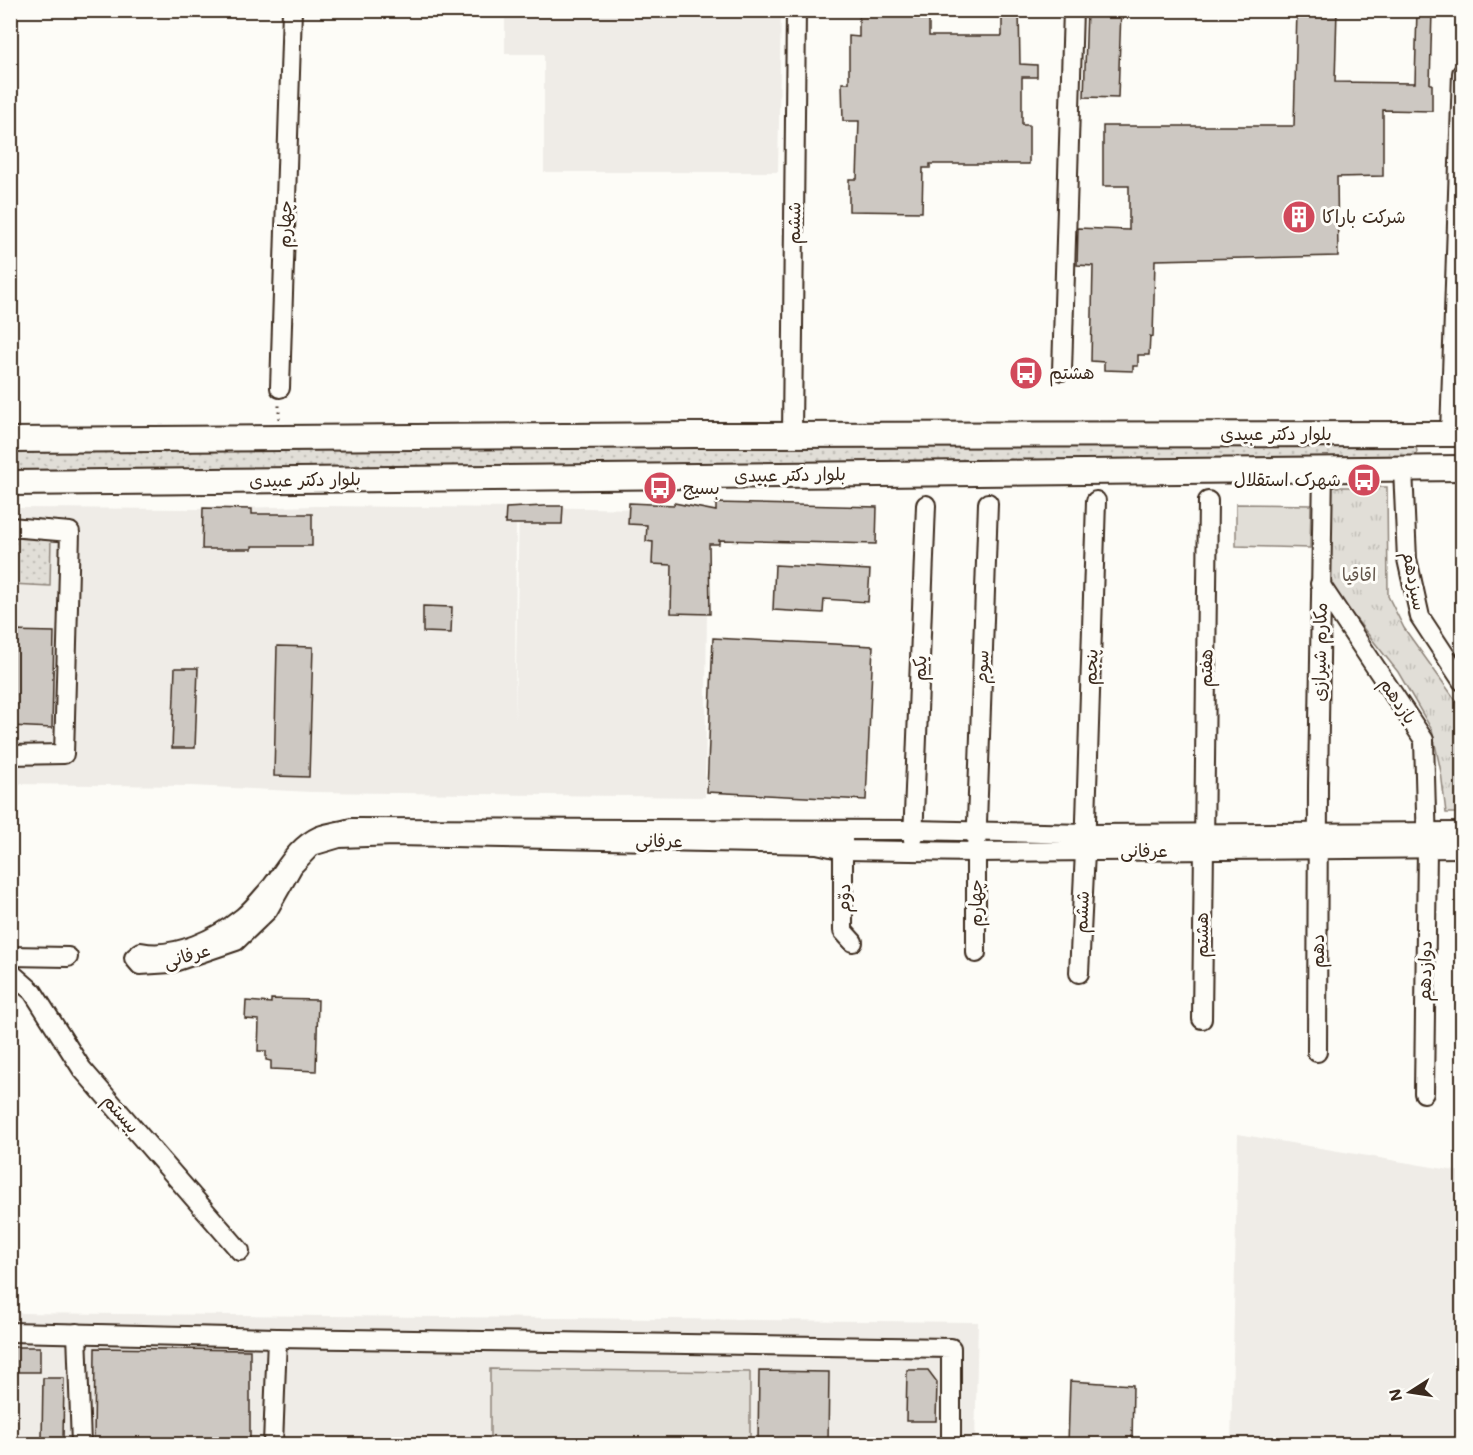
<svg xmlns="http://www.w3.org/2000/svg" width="1473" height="1455" viewBox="0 0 1473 1455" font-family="Mali,'Playpen Sans Arabic',sans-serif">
  <defs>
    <pattern id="grass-dots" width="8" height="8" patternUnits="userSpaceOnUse" patternTransform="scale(1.5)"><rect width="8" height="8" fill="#e1ded7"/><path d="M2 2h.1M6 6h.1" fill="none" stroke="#c2bfb8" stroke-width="1.8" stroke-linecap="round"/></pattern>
    <pattern id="park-tufts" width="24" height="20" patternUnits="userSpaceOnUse" patternTransform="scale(1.5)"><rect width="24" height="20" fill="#e1ded7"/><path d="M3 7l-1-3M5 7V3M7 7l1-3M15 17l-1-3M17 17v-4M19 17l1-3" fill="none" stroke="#c2bfb8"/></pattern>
  </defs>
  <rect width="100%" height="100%" fill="#fdfcf7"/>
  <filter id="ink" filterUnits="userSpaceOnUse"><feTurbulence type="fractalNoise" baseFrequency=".0167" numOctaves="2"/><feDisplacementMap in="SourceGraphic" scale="12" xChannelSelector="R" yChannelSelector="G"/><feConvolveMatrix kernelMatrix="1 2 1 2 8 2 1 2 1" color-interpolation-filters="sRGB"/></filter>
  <g filter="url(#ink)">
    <!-- built -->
    <g fill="#efece7">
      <polygon points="505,11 781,11 778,172 544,172 544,54 505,54"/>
      <polygon points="317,506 516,508 515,723 519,507 708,510 705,797 311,792 191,786 11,784 10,508 194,509"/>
      <polygon points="1238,1134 1462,1172 1462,1444 1231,1444"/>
      <polygon points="11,1313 978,1322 975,1444 11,1444"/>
    </g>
    <!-- grass -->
    <g fill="url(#grass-dots)" stroke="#8e847a" stroke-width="1.5">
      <polygon points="764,445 1416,446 1417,452 1413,458 762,467 11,470 10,449"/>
      <polygon points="10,538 51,539 50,586 11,584"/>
    </g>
    <!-- park -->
    <polygon fill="url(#park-tufts)" stroke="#8e847a" stroke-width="1.5" points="1330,487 1387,487 1388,596 1404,628 1462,709 1462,813 1446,813 1441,772 1432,730 1398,672 1340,599 1330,583"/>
    <!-- garden -->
    <g fill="#e1ded7" stroke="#8e847a" stroke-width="1.5">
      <polygon points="1236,504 1311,505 1310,548 1236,546"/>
      <polygon points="490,1369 750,1372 750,1444 490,1444"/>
    </g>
    <!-- building -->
    <g fill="#cdc8c2" stroke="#3b2a1e" stroke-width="1.5">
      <polygon points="859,10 929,10 929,36 1002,36 1002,10 1019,10 1020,64 1037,65 1037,77 1022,77 1022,125 1029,125 1029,164 930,164 930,168 923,168 922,212 849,211 849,179 857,179 859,121 843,121 842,83 849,83 849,36 859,37"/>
      <polygon points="1087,10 1121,10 1118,98 1084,97"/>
      <polygon points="1297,10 1337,10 1335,82 1415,83 1417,10 1432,10 1430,84 1432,84 1432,111 1383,110 1383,176 1337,177 1338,256 1155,260 1153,337 1150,336 1149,355 1138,355 1138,366 1133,366 1133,371 1104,370 1104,362 1091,361 1093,266 1077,265 1078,228 1129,230 1129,186 1103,186 1103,126 1294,126"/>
      <polygon points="629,503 674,505 674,503 716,511 716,503 877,507 876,544 719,540 719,544 709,544 710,614 671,613 672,565 652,564 653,542 646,541 647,525 628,524"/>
      <polygon points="544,506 563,506 562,524 505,524 506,508"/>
      <polygon points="203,508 252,509 252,514 312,514 312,546 252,546 252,549 202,549"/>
      <polygon points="775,565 870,570 868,602 824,599 823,613 773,610"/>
      <polygon points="423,606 452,607 451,633 423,632"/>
      <polygon points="10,631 54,632 52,728 10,726"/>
      <polygon points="713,638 873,646 866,800 707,792"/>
      <polygon points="277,646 313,647 309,777 274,776"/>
      <polygon points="175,668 198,668 195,748 172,748"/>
      <polygon points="271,999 318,1000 316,1071 271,1069 271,1061 266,1060 266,1051 258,1051 259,1020 245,1019 246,1001 271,1003"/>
      <rect x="10" y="1347" width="30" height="25"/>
      <polygon points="95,1348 250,1350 250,1444 94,1444"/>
      <polygon points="907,1370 928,1370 937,1382 936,1421 906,1421"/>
      <polygon points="759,1371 829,1372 828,1444 758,1444"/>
      <polygon points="43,1378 64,1378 63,1440 42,1440"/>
      <polygon points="1070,1381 1133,1385 1132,1444 1068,1444"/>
    </g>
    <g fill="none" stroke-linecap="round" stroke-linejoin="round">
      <defs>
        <g id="minor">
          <polyline points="1062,371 1073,10"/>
          <polyline points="280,388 292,10"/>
          <polyline points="1450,434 1462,73"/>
          <polyline points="792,435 796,10"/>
          <polyline points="1403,469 1407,559 1420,617 1462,681"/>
          <polyline points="10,527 70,532 64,754 10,755"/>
          <polyline points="1320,584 1424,740 1427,848 1424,1093"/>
          <path d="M1462 832 1086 834 913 830 351 828C341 831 329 832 319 836 297 846 286 868 272 886 263 896 254 908 243 917 217 938 176 959 141 952L134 958 140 965 171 963 236 941 268 910 293 866 312 846 339 838 395 836 817 844 844 850 976 852 1462 848"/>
          <polyline points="843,839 843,931 853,942"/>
          <polyline points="913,840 926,505"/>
          <polyline points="976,953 976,852 988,503"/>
          <polyline points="10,956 68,957"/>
          <polyline points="10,972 33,992 82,1069 240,1251"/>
          <polyline points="1079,973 1085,852 1096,501"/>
          <polyline points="1202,1019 1208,501"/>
          <polyline points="1317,1052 1318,786 1323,470"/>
          <polyline points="10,1332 277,1338 951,1348 951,1444"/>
          <polyline points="77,1333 81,1444"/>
          <polyline points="273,1444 277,1338"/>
        </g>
        <g id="major">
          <polyline points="10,440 694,435 1462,434"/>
          <polyline points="10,483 1462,468"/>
        </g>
      </defs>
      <!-- minor casing -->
      <use href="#minor" stroke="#3b2a1e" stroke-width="22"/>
      <!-- major casing -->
      <use href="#major" stroke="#3b2a1e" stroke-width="28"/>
      <!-- path -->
      <polyline stroke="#3b2a1e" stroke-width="3" stroke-dasharray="1.5 4.5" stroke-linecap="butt" points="279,419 279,404"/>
      <!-- minor -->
      <use href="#minor" stroke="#fdfcf7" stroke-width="18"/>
      <!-- major -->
      <use href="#major" stroke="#fdfcf7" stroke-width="24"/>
    </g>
  </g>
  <!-- icons -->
  <defs>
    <symbol id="building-disc" viewBox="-11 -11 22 22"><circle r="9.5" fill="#d1495b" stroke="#fdfcf7"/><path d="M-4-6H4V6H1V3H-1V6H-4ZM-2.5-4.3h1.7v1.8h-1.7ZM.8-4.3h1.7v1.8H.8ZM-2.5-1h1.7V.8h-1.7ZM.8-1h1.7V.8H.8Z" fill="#fff"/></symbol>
    <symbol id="bus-disc" viewBox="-11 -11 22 22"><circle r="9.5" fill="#d1495b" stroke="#fdfcf7"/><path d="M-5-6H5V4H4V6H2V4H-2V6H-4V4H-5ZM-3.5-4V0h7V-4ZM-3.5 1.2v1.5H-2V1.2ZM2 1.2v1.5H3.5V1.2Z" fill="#fff"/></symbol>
  </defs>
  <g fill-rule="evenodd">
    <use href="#building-disc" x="1280" y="198" width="38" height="38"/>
    <use href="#bus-disc" x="1007" y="354" width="38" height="38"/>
    <use href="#bus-disc" x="1345" y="461" width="38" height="38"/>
    <use href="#bus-disc" x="641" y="469" width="38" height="38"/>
  </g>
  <g text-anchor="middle" stroke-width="6" stroke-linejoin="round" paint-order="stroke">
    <!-- poi labels -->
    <g font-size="18" fill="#3b2a1e" stroke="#fdfcf7" text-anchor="start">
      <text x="1322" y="223">شرکت باراکا</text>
      <text x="1049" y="379">هشتم</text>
      <text x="1341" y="486" text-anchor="end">شهرک استقلال</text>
      <text x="683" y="494">بسیج</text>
    </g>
    <!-- street labels -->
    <g font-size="18" fill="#3b2a1e" stroke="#fdfcf7">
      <text transform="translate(794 223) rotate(-89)" y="6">ششم</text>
      <text transform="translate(285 224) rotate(-88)" y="6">چهارم</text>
      <text x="1276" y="440">بلوار دکتر عبیدی</text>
      <text transform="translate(790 475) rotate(-1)" y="6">بلوار دکتر عبیدی</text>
      <text transform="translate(305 480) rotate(-1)" y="6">بلوار دکتر عبیدی</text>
      <text transform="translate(1414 581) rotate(79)" y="6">سیزدهم</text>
      <text transform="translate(1320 652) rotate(-89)" y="6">مکارم شیرازی</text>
      <text transform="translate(982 667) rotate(-88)" y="6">سوم</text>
      <text transform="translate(1091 667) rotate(-88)" y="6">پنجم</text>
      <text transform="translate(920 668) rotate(-88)" y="6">یکم</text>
      <text transform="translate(1206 668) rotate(-89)" y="6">هفتم</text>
      <text transform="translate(1398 701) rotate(56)" y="6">یازدهم</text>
      <text transform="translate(659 841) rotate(1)" y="6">عرفانی</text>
      <text x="1144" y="857">عرفانی</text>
      <text transform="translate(844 898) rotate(-89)" y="6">دوّم</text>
      <text transform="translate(976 903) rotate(-90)" y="6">چهارم</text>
      <text transform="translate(1082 912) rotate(-87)" y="6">ششم</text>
      <text transform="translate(1202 935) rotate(-90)" y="6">هشتم</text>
      <text transform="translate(1318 951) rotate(-90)" y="6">دهم</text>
      <text transform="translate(187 956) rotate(-16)" y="6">عرفانی</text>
      <text transform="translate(1425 971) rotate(-89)" y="6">دوازدهم</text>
      <text transform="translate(121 1114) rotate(49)" y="6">بیستم</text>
    </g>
    <!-- park labels -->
    <g font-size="18" fill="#64574c" stroke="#fdfcf7">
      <text x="1359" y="581">اقاقیا</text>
    </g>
  </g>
  <!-- margin -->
  <rect width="1473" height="1455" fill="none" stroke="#fdfcf7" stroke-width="36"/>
  <rect x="18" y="18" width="1437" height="1419" fill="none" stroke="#3b2a1e" stroke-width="2" filter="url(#ink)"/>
  <!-- north arrow -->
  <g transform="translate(1410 1392) rotate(258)" stroke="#fdfcf7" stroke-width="4.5" paint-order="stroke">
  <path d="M0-4.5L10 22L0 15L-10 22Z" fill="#3b2a1e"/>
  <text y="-9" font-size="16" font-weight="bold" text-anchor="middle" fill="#3b2a1e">N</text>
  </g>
</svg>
